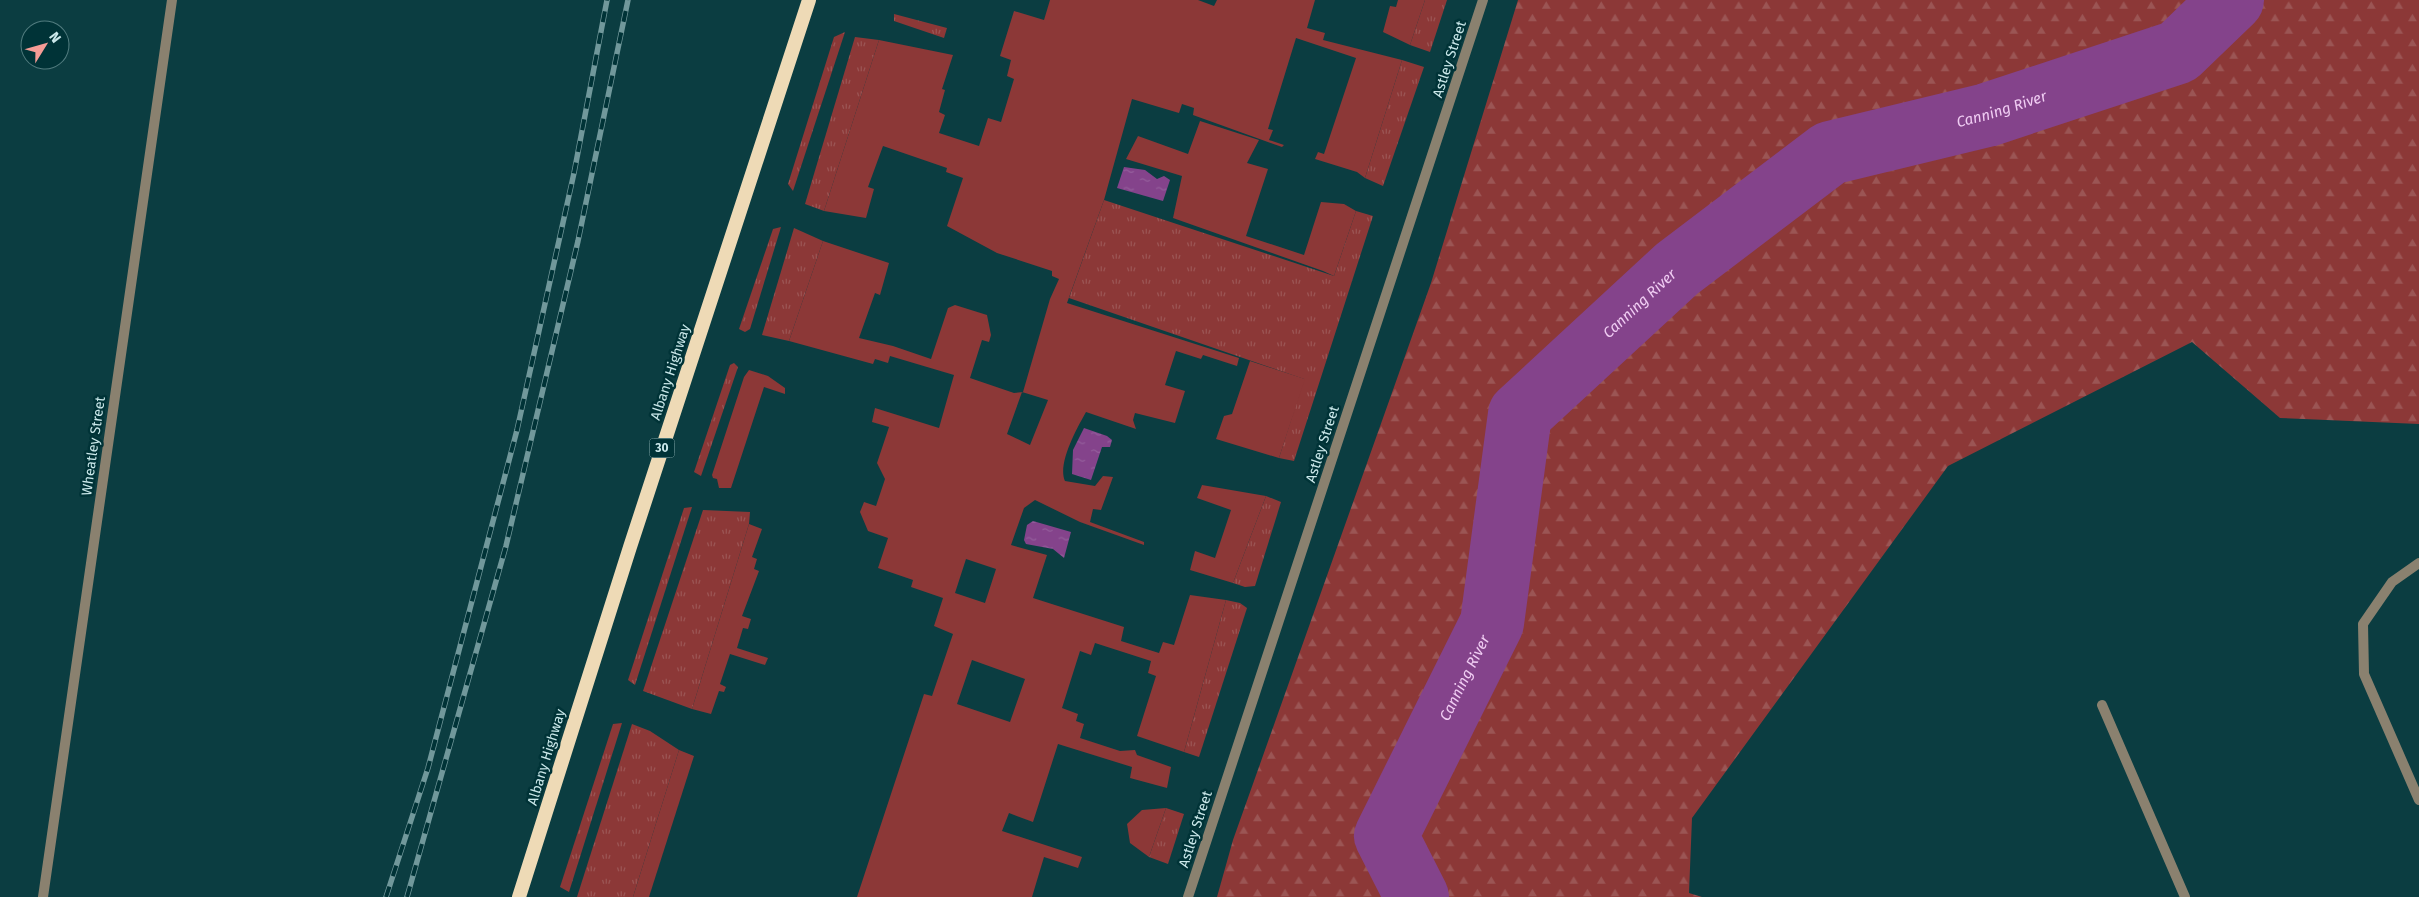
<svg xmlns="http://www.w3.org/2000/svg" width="2419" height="897" viewBox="0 0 2419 897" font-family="'Fira Sans',sans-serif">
  <defs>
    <pattern id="grass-tufts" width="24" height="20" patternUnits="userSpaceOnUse" patternTransform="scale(1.25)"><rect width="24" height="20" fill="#8c3837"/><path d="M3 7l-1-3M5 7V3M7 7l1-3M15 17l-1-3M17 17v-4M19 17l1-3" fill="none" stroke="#9b5554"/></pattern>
    <pattern id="forest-firs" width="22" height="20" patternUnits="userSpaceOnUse" patternTransform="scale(1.25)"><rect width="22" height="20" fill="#8c3837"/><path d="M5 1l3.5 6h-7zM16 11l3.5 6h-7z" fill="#9b5554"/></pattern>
    <pattern id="water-ripples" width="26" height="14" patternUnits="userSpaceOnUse" patternTransform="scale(1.25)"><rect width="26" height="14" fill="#84438b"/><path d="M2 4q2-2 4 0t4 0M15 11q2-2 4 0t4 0" fill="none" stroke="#945e9c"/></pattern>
  </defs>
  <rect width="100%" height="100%" fill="#0b3d41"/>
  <!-- grass -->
  <g fill="url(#grass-tufts)">
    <polygon points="1425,0 1447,0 1430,52 1410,45"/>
    <polygon points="894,14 947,28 944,38 894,21"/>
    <polygon points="845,32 793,191 788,184 834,37"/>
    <polygon points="855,37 879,40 824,211 805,204"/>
    <polygon points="1402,60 1424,67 1383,186 1365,178"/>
    <polygon points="1104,200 1334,276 1356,211 1373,216 1294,461 1279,458 1304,379 1069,298"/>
    <polygon points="781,227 750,329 745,332 739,329 773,229"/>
    <polygon points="794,228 823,241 789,341 762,335"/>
    <polygon points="734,363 738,367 701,476 694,472 730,365"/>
    <polygon points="1266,496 1281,502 1255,586 1245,587 1233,583"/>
    <polygon points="692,507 635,685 628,680 684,508"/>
    <polygon points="703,510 750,512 749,524 692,709 643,691"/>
    <polygon points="1226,600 1240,603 1247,608 1199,757 1184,752"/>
    <polygon points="622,723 569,892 560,887 613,724"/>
    <polygon points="632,724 650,731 679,750 633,897 577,897"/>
    <polygon points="1166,808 1184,814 1168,864 1149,857"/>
  </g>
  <!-- forest -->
  <polygon fill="url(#forest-firs)" points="1518,0 2419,0 2419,424 2280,418 2192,342 1948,466 1692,818 1689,893 1702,897 1217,897 1233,840 1431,283"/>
  <!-- garden -->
  <g fill="#8c3837" fill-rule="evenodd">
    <path d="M1050 0H1198L1214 6 1217 0H1315L1307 28 1325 33 1323 40 1402 60 1365 178 1357 172 1315 159 1318 152 1324 154 1356 58 1296 38 1268 129 1273 130 1269 140 1284 145 1282 147 1193 115 1194 108 1182 104 1179 113 1132 99 1104 200 1067 303 1239 358 1237 366 1203 355 1201 359 1176 351 1165 385 1185 391 1175 423 1135 413 1133 420 1136 429 1086 412C1077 428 1057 464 1065 481L1095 486 1103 476 1113 477 1101 510 1093 509 1090 522 1144 542V545L1080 522 1035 500 1024 508 1011 545 1047 555 1033 598 1124 627 1121 641 1159 653 1163 642 1174 645 1190 595 1226 600 1184 752 1137 736 1156 676 1148 673 1151 661 1095 643 1091 655 1080 651 1062 708 1078 714 1076 721 1084 724 1080 738 1120 751 1135 750 1137 755 1171 767 1167 788 1130 778 1132 767 1058 744 1033 822 1009 813 1002 831 1082 857 1078 868 1044 857 1032 897H857L924 694 932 696 953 634 934 626 943 598 911 587 913 580 878 568 888 538 868 531 860 512 864 502 876 506 885 479 877 463 889 427 872 422 875 408 939 428 954 375 890 356 888 363 875 359 873 364 789 341 823 241 889 263 880 295 875 293 859 338 893 346 931 359 948 308 955 305 987 315 991 335 989 342 982 340 970 378 1014 393 1023 392 1050 299 1059 279 1052 276V271L997 253 947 226 963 178 946 172 947 168 883 146 868 187 874 189 866 218 824 211 879 40 953 55 942 89 945 90 939 112 945 115 939 133 979 146 988 118 1001 122 1014 79 1007 76 1011 60 1000 56 1014 11 1044 20ZM1022 392 1048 400 1030 445 1007 434ZM966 559 996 569 985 603 955 593ZM972 660 1025 679 1010 722 957 704Z"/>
    <polygon points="1398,0 1425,0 1410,45 1383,32 1390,6 1396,7"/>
    <polygon points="1200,121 1259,140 1247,163 1268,169 1246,236 1304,255 1321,202 1344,204 1356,211 1334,276 1323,271 1173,218 1182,176 1126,159 1138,136 1188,154"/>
    <polygon points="1250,361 1305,379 1279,458 1216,439 1224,416 1232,414"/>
    <polygon points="749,370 768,376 785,388 785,394 764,387 731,488 719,488 717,479 713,478 712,475 744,377"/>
    <polygon points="1202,485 1266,496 1233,583 1190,570 1195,551 1215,558 1231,510 1197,498"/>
    <polygon points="749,524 762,529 752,557 757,559 754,569 759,571 742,616 751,619 748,629 743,628 737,648 768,658 765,665 730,654 720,684 726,687 724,692 719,691 711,714 692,709"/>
    <polygon points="679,750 694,756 649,897 633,897"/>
    <polygon points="1166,808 1149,857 1130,843 1127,824 1142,810"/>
  </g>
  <!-- water -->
  <g fill="url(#water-ripples)">
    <polygon points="1124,167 1145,170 1157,179 1164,176 1170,180 1163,201 1117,188"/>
    <polygon points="1084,428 1107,436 1112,440 1110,447 1102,447 1091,480 1072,474 1073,450"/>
    <polygon points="1033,521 1071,532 1064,558 1053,549 1026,544 1024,540 1027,525"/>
  </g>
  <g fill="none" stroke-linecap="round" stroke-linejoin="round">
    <!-- river -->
    <path stroke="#84438b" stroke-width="64" id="s1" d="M1417 897 1386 836 1492 623 1520 414 1677 269 1830 153 1987 115 2178 52 2232 0"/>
    <!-- service -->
    <polyline stroke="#8a816f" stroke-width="10" points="2102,705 2185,897"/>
    <!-- minor -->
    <g stroke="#8a816f" stroke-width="10">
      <polyline points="2419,563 2392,582 2363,624 2364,674 2419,800"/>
      <polyline points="1188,897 1483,0"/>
    </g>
    <!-- tertiary -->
    <polyline stroke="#8a816f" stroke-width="10" points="43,897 172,0"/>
    <!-- trunk -->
    <polyline stroke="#eedab6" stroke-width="14" points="519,897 630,547 809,0"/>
    <defs>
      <g id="rail">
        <polyline points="386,897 428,768 517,430 574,173 607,0"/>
        <polyline points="407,897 506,546 578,241 628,0"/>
      </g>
    </defs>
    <!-- rail casing -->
    <use href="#rail" stroke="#71989b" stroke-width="5.5"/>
    <!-- rail -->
    <use href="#rail" stroke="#003337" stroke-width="4" stroke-dasharray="11" stroke-linecap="butt"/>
  </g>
  <g text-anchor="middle" stroke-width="5" stroke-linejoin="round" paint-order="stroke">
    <!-- shield labels -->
    <rect fill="#003337" stroke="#8eb2b5" stroke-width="1" x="649.5" y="438.5" width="25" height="19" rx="4"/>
    <g font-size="12" font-weight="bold" fill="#cbe9eb">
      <text x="662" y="452">30</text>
    </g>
    <!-- street labels -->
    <g font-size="14" fill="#cbe9eb" stroke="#003337">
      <text transform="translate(1449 59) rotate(-72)" y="5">Astley Street</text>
      <text transform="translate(670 372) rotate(-72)" y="5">Albany Highway</text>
      <text transform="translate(1322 444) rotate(-72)" y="5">Astley Street</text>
      <text transform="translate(93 446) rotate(-82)" y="5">Wheatley Street</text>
      <text transform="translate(546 757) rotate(-73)" y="5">Albany Highway</text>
      <text transform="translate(1195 829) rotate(-72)" y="5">Astley Street</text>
    </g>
    <!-- water labels -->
    <g font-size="15" font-style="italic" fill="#f0cdf3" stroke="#003337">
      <text dy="5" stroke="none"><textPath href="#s1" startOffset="1100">Canning River</textPath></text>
      <text dy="5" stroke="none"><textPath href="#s1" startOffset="680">Canning River</textPath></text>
      <text dy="5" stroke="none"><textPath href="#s1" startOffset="245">Canning River</textPath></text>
    </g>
  </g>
  <!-- north arrow -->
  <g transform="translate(45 45) rotate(53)"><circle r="24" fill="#003337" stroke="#517c7f"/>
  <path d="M0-4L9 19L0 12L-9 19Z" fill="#f59c96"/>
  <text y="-8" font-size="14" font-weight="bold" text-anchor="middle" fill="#cbe9eb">N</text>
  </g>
</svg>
